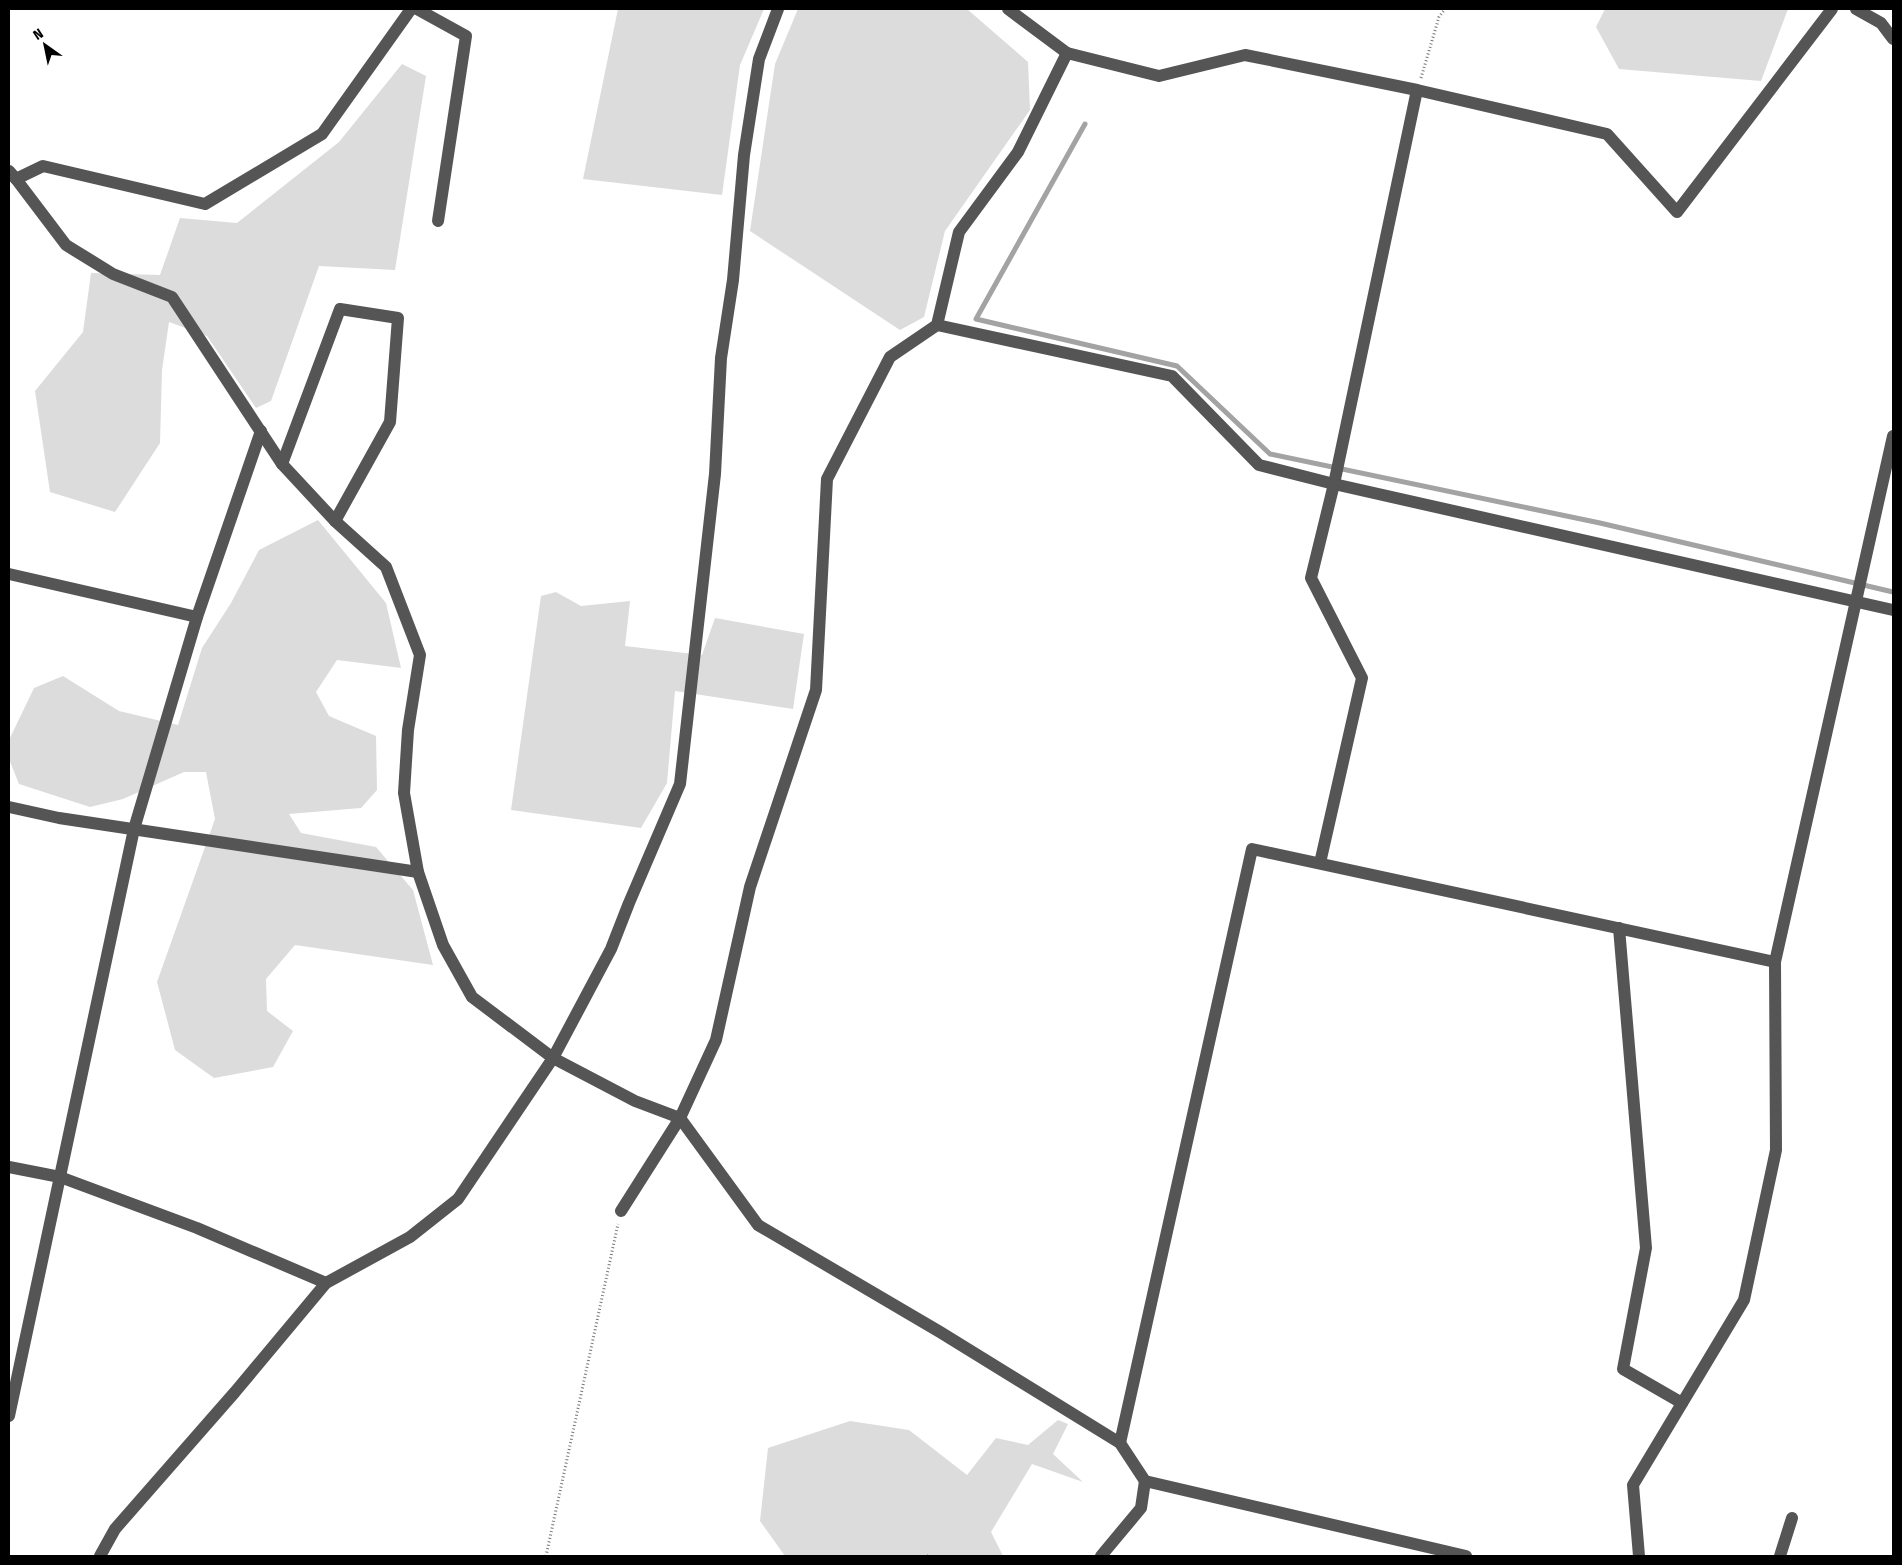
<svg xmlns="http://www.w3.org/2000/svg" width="1902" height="1565" viewBox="0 0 1902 1565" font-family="'Fira Sans Condensed',sans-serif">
  <rect width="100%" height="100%" fill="#fff"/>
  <!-- green -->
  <g fill="#dcdcdc">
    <polygon points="618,9 764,9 740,65 722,195 583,179"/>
    <polygon points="798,9 967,9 1028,62 1030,110 945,231 924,317 900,330 750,231 775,64"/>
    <polygon points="1605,9 1788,9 1761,81 1619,69 1596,27"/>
    <polygon points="402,64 426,76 395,270 319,266 271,401 256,408 207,336 169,322 162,370 160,443 115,512 50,492 35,391 83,332 91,273 160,275 180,218 237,223 339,142"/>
    <polygon points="318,520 386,603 401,668 337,660 316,692 329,716 376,736 377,790 361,808 289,814 301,833 376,847 413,890 433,965 295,945 266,979 267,1011 293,1031 273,1067 214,1078 175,1050 157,982 215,819 206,772 184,772 123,799 90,807 19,784 9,759 9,740 34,688 63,676 119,711 178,725 202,648 231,603 259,550"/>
    <polygon points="556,592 581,606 630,601 625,646 702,655 715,618 804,634 793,709 675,691 667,783 641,828 511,810 541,596"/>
    <polygon points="1058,1420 1068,1424 1053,1454 1083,1482 1032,1464 991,1532 1003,1556 785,1556 760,1521 768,1448 850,1421 909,1430 967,1475 996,1438 1028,1445"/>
  </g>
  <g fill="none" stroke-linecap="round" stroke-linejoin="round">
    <!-- stream -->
    <polyline stroke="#a3a3a3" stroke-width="5" points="1085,124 976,319 1177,366 1270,454 1600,523 1893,592"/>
    <!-- path -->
    <g stroke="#777" stroke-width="3" stroke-dasharray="1 2.5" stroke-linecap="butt">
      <polyline points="1421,78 1439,17 1445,9"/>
      <polyline points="546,1556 618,1224"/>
      <polyline points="927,1556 928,1556"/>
    </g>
    <!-- minor -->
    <g stroke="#555" stroke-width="12">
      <polyline points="417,9 466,36 438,221"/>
      <polyline points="1008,9 1067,53 1159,76 1245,55 1417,90 1607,134 1677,212 1832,9"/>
      <polyline points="1856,9 1881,23 1893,39"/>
      <polyline points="9,171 16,179 66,245 113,274 172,297 282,464 335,521 386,567 420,655 408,730 404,793 418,872 443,945 472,997 553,1058 635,1101 680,1118 758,1225 940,1332 1120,1443 1145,1481 1466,1556"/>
      <polyline points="16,179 43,166 205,204 322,134 411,9"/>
      <polyline points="937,325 1172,376 1259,465 1334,484 1893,610"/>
      <polyline points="282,464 340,309 398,318 390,422 335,521"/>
      <polyline points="9,574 197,617"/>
      <polyline points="9,807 59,818 418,872"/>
      <polyline points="1320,863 1362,678 1311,578 1334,484 1417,90"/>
      <polyline points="1619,928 1646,1248 1623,1369 1682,1403"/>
      <polyline points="9,1167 60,1177 197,1228 326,1283"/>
      <polyline points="621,1211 680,1118 716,1040 750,887 816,690 827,479 890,357 937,325 959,232 1018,152 1067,53"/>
      <polyline points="9,1416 134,829 197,617 261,431"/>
      <polyline points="1120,1443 1252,849 1775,962"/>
      <polyline points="100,1556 115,1529 235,1392 326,1283 410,1237 458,1199 553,1058 611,949 629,903 680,784 715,474 721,358 733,280 744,155 759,59 778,9"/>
      <polyline points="1101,1556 1141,1508 1145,1481"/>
      <polyline points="1639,1556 1633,1485 1744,1300 1776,1150 1775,962 1893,436"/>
      <polyline points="1780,1556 1792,1518"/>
    </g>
  </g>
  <!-- border -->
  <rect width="1902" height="1565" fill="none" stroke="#000000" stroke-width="20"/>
  <!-- north arrow -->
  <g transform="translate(45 45) rotate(327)" stroke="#ffffff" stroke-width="4" paint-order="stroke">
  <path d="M0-4L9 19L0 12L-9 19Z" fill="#000000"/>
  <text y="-8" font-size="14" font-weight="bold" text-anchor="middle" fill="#000000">N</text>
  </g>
</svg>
